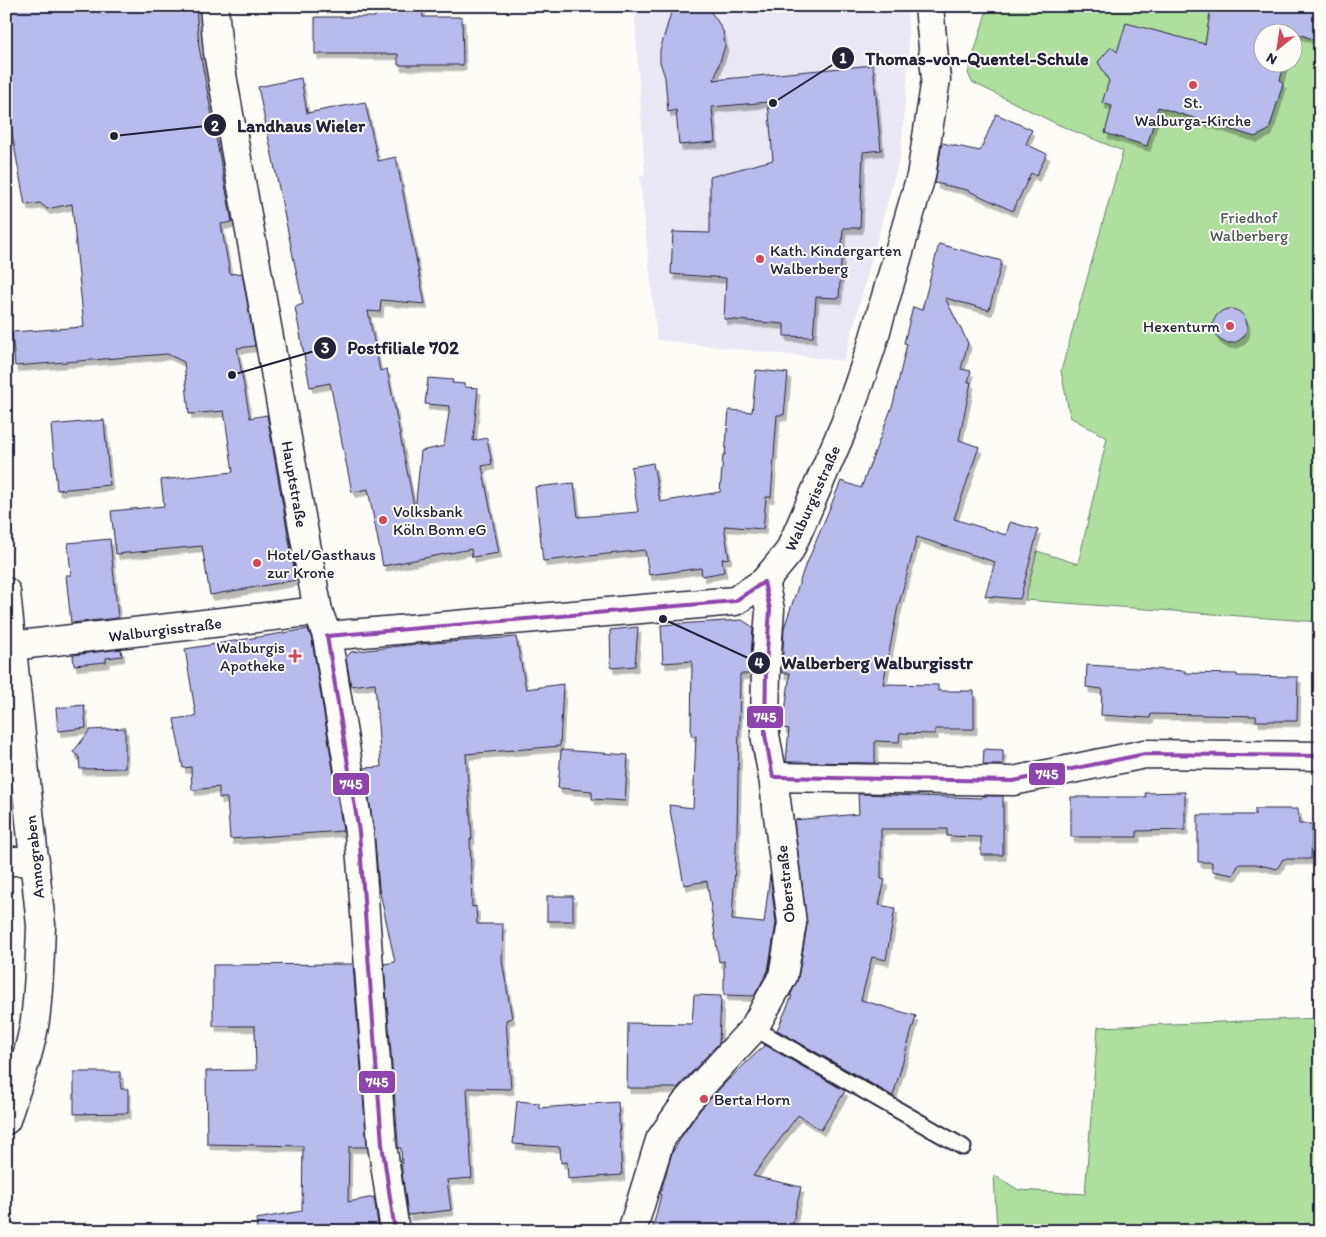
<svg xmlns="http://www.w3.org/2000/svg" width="1326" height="1237" viewBox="0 0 1326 1237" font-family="Itim,sans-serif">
  <defs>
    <filter id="shadow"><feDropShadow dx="3" dy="5.5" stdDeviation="0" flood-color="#0004"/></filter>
  </defs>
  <rect width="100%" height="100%" fill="#fdfcf7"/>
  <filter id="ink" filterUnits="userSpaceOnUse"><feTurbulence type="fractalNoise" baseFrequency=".02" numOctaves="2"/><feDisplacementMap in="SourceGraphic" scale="10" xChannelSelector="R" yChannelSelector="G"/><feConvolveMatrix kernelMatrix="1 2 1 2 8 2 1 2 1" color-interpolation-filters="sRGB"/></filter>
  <g filter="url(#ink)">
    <!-- built -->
    <polygon fill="#e9e8f4" points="634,6 907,6 909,56 901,152 844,361 657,340 640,177 645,173"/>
    <!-- green -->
    <g fill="#afdf9e" stroke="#68806c" fill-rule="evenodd">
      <path d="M988 6H1320V622L1025 600 1037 551 1078 564 1107 438 1070 417 1061 371 1123 151 1059 125 972 82 968 73ZM1264 32H1294V62H1264Z"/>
      <polygon points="1320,1018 1320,1231 997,1231 994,1175 1019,1190 1085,1194 1098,1027"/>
    </g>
    <!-- building -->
    <g fill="#babbed" stroke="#22223b" filter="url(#shadow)">
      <polygon points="6,6 196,6 199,47 232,222 221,224 230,274 242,273 255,346 237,348 250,418 267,415 296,580 210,595 202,546 116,554 111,511 164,506 161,480 233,472 224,411 189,414 184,362 167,354 15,366 12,332 84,327 72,204 47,209 40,203 25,205 6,101"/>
      <polygon points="375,6 422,6 423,17 462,17 463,65 398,65 398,54 315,54 315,17 375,17"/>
      <polygon points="673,6 706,6 716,19 723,31 725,46 714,80 873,65 881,150 863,152 860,228 843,228 839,298 816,297 813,337 784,336 784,324 724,319 726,278 671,274 673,232 710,233 710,177 773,160 768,102 712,107 715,142 679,145 676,110 668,112 665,77 660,62 660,50"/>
      <polygon points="1211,6 1320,6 1320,42 1294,32 1264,32 1264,62 1285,62 1280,80 1283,84 1269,130 1255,137 1158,107 1147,146 1105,133 1112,106 1102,103 1109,81 1098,62 1111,47 1117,52 1126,23 1205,44"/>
      <polygon points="301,78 307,113 365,102 378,161 396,157 425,304 381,300 380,312 368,311 380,371 387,369 415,511 421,451 444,446 450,406 425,404 428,378 453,380 452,383 465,384 465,387 478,388 473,441 487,438 492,464 482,466 499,553 472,557 471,549 383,566 368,489 352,492 330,383 310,387 295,307 303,304 258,87"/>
      <polygon points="996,114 1032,130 1026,144 1047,154 1036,176 1031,173 1013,211 967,190 935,183 942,143 980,151"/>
      <polygon points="939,244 1002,261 989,310 945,298 968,343 961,369 971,371 968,382 971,382 959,440 979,447 954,519 1006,535 1010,522 1038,530 1020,599 985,596 995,562 917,537 897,611 883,684 938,685 938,691 974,691 974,729 935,729 935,734 900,733 899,742 875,741 875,763 786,762 789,729 783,728 790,673 782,673 784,628 806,563 807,563 841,481 861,488 893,404 907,344 904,343 913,307 922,310"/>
      <circle cx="1230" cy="326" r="17"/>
      <polygon points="756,370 788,373 784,415 777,415 771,497 766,497 763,529 724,526 729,558 722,559 724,572 702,576 701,568 649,575 645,550 543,561 535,487 574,483 578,517 638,512 631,467 653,463 660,502 720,492 723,455 725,455 729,410 752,412"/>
      <polygon points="104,420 110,485 57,490 51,425"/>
      <polygon points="110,539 118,618 71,623 66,575 71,575 68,543"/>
      <polygon points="742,620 753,627 750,674 740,674 737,832 732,920 764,923 770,875 776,923 768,971 754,996 724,995 724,961 719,962 707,881 684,885 669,805 693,808 696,736 691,736 692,661 663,663 661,625"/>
      <polygon points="638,627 635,666 611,668 610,630"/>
      <polygon points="308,629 312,640 343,831 230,839 227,798 219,798 219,787 192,790 191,767 183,768 174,719 196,716 185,649"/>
      <polygon points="516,637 526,689 563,684 560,746 466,754 472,839 470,839 472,907 476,906 477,924 503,924 502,961 512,1018 506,1020 511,1089 467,1088 472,1178 447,1180 451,1210 408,1215 402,1172 401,1148 398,1148 398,1142 384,964 395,962 379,888 374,830 364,768 381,767 375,683 351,686 346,658 351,652 408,645"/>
      <polygon points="121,649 122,656 106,658 106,662 74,665 73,655"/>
      <polygon points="1087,665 1185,671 1185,673 1237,674 1237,676 1298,677 1297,721 1256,721 1256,716 1151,714 1150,718 1101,715 1102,689 1086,687"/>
      <polygon points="84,705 86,728 58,731 56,708"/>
      <polygon points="125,728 125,768 80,769 79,757 73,752 90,730"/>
      <polygon points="984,749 1003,750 1003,765 983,765"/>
      <polygon points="561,750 628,755 625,801 592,799 592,791 558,788"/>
      <polygon points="1185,792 1185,830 1137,831 1137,837 1071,837 1071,797 1146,797 1145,793"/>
      <polygon points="858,794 982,798 982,796 1003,796 1003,855 981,855 981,837 947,836 947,829 881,829 881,879 885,880 879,905 895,908 886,960 872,957 861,1000 916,1016 893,1096 777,1030 792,996 790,996 798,979 807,925 794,820 859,814"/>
      <polygon points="1255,809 1298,809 1299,824 1312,824 1311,859 1283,859 1277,869 1255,864 1239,864 1233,875 1212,871 1212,862 1198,862 1198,815 1255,815"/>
      <rect x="547" y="896" width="26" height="25"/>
      <polygon points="353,964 367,1147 349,1147 348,1202 374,1197 379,1231 257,1231 256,1219 302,1211 303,1146 207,1144 206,1071 256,1070 255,1026 213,1026 213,965"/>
      <polygon points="694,995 721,996 719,1043 677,1088 627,1088 628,1023 692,1024"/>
      <polygon points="765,1045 845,1091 821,1130 798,1115 753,1176 801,1187 791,1231 652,1231 661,1195 660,1194 672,1153 682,1136 700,1110 725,1083"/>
      <polygon points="74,1072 120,1072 121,1089 128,1089 128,1113 74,1114"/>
      <polygon points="517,1101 539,1103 539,1108 618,1102 622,1175 568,1179 567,1162 561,1163 560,1147 513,1144"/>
    </g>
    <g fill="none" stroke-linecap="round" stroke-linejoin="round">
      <defs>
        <polyline id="lane" points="754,1028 963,1147"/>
        <g id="street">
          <polyline points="214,6 218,52 225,92 318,611 327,636 359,832 382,1144 395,1231"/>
          <path d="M6 592 41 925C40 956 39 989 35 1020 30 1055 16 1087 6 1120"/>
          <polyline points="327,636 735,601 764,582 789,552 845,424 871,348 921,176 936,79 929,6"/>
          <polyline points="11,646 318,611"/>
          <polyline points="773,777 1013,781 1145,754 1320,756"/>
          <polyline points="6,861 35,861"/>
          <polyline points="632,1231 660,1140 688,1100 754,1028 783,976 792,923 773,777 765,735 766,665 770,610 764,582"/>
        </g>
      </defs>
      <!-- lane casing -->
      <use href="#lane" stroke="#22223b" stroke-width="19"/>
      <!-- street casing -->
      <use href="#street" stroke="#22223b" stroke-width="31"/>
      <!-- lane -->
      <use href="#lane" stroke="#fdfcf7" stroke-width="15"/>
      <!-- street -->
      <use href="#street" stroke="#fdfcf7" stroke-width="28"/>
      <defs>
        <g id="bus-1">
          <polyline points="764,582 770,610 766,665 765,735 773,777"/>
          <polyline points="327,636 359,832 382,1144 395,1231"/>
          <polyline points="327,636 735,601 764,582"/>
          <polyline points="773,777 1013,781 1145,754 1320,756"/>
        </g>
      </defs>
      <!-- bus-1 casing -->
      <use href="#bus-1" stroke="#fdfcf7" stroke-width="8"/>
      <!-- bus-1 -->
      <use href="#bus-1" stroke="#8e44ad" stroke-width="4"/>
    </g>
  </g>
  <!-- markers -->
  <g fill="#d1495b" stroke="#fdfcf7" stroke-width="2">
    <circle cx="1193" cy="85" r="5"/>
    <circle cx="760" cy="259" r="5"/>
    <circle cx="1230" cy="326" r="5"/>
    <circle cx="383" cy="520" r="5"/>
    <circle cx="257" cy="563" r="5"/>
    <path d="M292.5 648.5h5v5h5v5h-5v5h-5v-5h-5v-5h5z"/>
    <circle cx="704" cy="1099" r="5"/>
  </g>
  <g text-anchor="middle" stroke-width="4" stroke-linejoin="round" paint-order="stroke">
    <!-- poi labels -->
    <g font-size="16" fill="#22223b" stroke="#fdfcf7" text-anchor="start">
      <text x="1193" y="108" text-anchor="middle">St.<tspan x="1193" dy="18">Walburga-Kirche</tspan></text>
      <text x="770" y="256">Kath. Kindergarten<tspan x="770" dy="18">Walberberg</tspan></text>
      <text x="1220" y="332" text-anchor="end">Hexenturm</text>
      <text x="393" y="517">Volksbank<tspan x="393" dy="18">Köln Bonn eG</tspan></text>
      <text x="267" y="560">Hotel/Gasthaus<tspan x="267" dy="18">zur Krone</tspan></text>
      <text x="285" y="653" text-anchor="end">Walburgis<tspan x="285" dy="18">Apotheke</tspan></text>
      <text x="714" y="1105">Berta Horn</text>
    </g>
    <!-- park labels -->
    <g font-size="16" fill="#4c5b59" stroke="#fdfcf7">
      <text x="1249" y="223">Friedhof<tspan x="1249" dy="18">Walberberg</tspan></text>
    </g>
    <!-- street labels -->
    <g font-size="16" fill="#22223b" stroke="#fdfcf7">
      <text transform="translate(295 484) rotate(80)" y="6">Hauptstraße</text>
      <text transform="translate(812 498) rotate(-66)" y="6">Walburgisstraße</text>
      <text transform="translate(165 629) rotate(-7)" y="6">Walburgisstraße</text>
      <text transform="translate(34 857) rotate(-96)" y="6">Annograben</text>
      <text transform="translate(785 884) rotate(-96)" y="6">Oberstraße</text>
    </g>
  </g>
  <!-- callouts -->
  <path fill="none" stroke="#22223b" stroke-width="2" d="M773 103L843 58M114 136L215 125M232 375L325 348M663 619L759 663"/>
  <g fill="#22223b" stroke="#fdfcf7" stroke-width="2">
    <circle cx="773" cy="103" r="5"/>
    <circle cx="114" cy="136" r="5"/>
    <circle cx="232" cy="375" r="5"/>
    <circle cx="663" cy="619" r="5"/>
    <circle cx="843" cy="58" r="12"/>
    <circle cx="215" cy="125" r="12"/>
    <circle cx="325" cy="348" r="12"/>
    <circle cx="759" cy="663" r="12"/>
  </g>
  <g font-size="15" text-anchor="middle" font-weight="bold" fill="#fff">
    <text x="843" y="63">1</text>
    <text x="215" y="131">2</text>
    <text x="325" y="353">3</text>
    <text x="759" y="668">4</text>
  </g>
  <g font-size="18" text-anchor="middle" font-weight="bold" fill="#22223b" stroke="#fdfcf7" stroke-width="4" stroke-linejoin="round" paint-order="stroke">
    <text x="977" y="65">Thomas-von-Quentel-Schule</text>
    <text x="301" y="132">Landhaus Wieler</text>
    <text x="403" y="354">Postfiliale 702</text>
    <text x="877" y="669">Walberberg Walburgisstr</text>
  </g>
  <g stroke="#fdfcf7" stroke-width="2">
    <rect x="746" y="705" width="38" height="24" rx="5" fill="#8e44ad"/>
    <rect x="1028" y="762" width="38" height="24" rx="5" fill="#8e44ad"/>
    <rect x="332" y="772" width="38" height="24" rx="5" fill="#8e44ad"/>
    <rect x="358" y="1070" width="38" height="24" rx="5" fill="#8e44ad"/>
  </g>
  <g font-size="14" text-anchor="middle" font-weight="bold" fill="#fff">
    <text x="765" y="722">745</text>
    <text x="1047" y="779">745</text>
    <text x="351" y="789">745</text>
    <text x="377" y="1087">745</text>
  </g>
  <!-- margin -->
  <rect width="1326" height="1237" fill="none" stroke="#fdfcf7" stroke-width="25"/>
  <rect x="12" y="12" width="1301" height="1212" fill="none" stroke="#22223b" stroke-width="2" filter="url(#ink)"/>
  <!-- north arrow -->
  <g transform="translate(1278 48) rotate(210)"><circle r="24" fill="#fdfcf7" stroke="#a5a5ac"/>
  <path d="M0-4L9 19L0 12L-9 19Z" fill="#d1495b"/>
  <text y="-8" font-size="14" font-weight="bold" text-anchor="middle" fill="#22223b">N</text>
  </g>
</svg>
